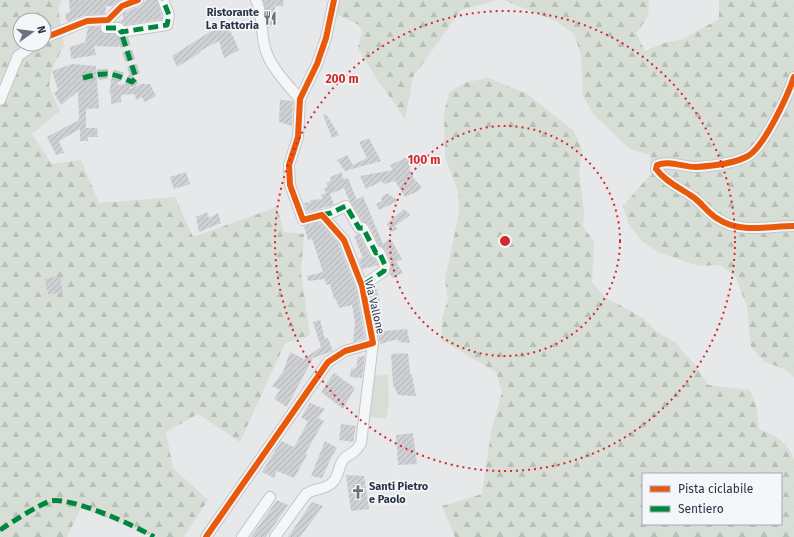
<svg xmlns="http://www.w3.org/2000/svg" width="794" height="537" viewBox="0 0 794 537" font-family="'Fira Sans',sans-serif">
  <defs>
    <pattern id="forest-firs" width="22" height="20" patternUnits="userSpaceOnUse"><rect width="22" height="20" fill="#d6ded6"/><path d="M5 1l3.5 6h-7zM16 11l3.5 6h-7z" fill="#b8bfb9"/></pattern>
    <pattern id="building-hatch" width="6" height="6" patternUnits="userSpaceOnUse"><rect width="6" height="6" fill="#ced0d3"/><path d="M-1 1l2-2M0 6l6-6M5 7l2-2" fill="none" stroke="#b1b3b6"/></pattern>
  </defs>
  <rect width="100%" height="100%" fill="#e6e8ea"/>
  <!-- forest -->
  <g fill="url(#forest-firs)" fill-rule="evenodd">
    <path d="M0 0H62L58 8 64 45 52 69 49 86 60 111 32 134 52 164 81 160 99 203 175 197 193 237 277 207 284 232 304 234 301 272 310 335 285 343 240 442 198 414 166 432 173 468 208 500 184 537H156L81 508 67 537H0ZM20 20H44V44H20Z"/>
    <polygon points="340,0 497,0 461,10 413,77 405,119 375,76 358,48 362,31 359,25 337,14"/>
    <polygon points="504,0 649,0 648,17 636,33 645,51 664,43 683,39 719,19 719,0 794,0 794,377 784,369 765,362 751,347 747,307 736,277 720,265 699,266 660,253 642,241 629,225 623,206 650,175 650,155 630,149 594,115 583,96 581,55 574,34 558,22"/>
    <path d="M488 78 526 93 574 131 582 150 579 171 584 213 583 226 594 242 592 282 605 297 643 318 657 332 675 342 697 368 708 385 750 390 757 409 759 429C775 436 789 442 794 461V537H455L442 506 482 494 491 432 502 392 496 372 442 340V319L448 299 445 279 459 213 458 192 445 157 444 114 449 92 467 82ZM643 474H781V524H643Z"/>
  </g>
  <!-- park -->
  <polygon fill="#d6ded6" points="388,375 389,402 386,419 366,416 371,376"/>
  <!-- building -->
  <g fill="url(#building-hatch)">
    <polygon points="69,0 120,0 113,6 106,6 105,14 85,15 67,22 65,14 70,12"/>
    <polygon points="146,0 157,0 162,16 162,19 125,25 122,22 116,22 123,20 123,14 126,12 141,6"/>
    <polygon points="263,0 284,0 283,6 275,6 274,26 268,26"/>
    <polygon points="224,23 233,36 239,50 224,58 219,41 200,51 201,52 177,67 172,56"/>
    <polygon points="88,27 100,27 103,34 115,34 120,38 119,47 94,46 96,55 71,59 70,47 85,42"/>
    <polygon points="72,64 96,66 99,108 86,109 86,128 97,128 98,137 88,137 88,141 80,141 80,129 59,141 64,153 56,155 47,137 79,120 78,91 61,105 54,93 58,90 52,71"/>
    <polygon points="112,76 117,77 118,85 129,84 130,89 141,84 150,84 156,96 145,102 142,97 136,100 135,94 121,95 121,102 111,104 111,93 109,94"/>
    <polygon points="280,100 293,101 292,126 279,122"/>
    <polygon points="326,114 339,135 332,138 323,115"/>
    <polygon points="369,138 381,161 345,171 337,160 347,155 353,165 367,158 359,142"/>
    <polygon points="408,157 414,165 409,167 414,179 422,187 418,191 405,197 395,181 384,184 382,181 366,189 360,176 393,170 390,165"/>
    <polygon points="186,172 190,184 174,189 170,177"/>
    <polygon points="342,172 343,179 348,178 357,200 363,196 383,244 390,238 402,259 396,262 403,273 392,278 390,274 391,263 385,249 379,246 369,225 363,222 349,200 344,188 330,194 334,205 307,212 304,203 311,202 310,200 323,199 321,195 326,193 324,189 328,186 326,184 331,180 330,177"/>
    <polygon points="387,193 398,201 379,210 376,204 382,201 381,198"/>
    <polygon points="404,209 410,215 395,226 398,229 391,232 387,224"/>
    <polygon points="207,212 209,218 218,213 221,223 199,232 196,217"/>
    <polygon points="320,222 338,243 356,288 365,338 353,342 355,323 352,305 339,308 336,299 334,299 330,284 326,285 325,279 308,281 307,276 323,272 312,239 308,240 304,226"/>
    <polygon points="359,234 370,256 375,259 378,265 362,269 359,259 363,258 354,236"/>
    <polygon points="60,276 63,293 48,294 45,279"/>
    <polygon points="376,288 380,301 374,301 383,331 407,329 410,343 399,342 398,339 380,344 369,290"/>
    <polygon points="320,320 325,339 328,338 333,351 313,358 287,407 274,399 280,390 272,386 283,372 290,352 304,359 321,347 313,322"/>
    <polygon points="408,353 410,374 412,375 416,396 398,395 393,385 391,354"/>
    <polygon points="365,356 362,378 350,377 351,369 356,368 358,357"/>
    <polygon points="334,373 355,388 343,409 321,392"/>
    <polygon points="310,403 325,409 318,418 324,421 305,454 307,455 294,478 277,471 274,478 262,472 281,441 294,447 308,422 301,417"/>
    <polygon points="341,424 356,426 353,442 339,440"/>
    <polygon points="413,433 417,464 398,465 396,435"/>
    <polygon points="325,441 337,448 332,456 322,478 311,476"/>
    <polygon points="346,475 364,476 369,509 351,511"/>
    <polygon points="277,500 288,505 266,537 251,537"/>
    <polygon points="312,502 323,506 300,537 288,537"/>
  </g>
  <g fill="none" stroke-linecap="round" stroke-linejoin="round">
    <!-- minor-tunnel -->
    <path stroke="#c1c4c9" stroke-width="10" stroke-dasharray="10 5" stroke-linecap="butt" d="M83 78C104 72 112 72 132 82L136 78 121 32"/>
    <defs>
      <g id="minor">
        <path d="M256 0C264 16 260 35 266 51 272 69 288 85 300 99"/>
        <polyline points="106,28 119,28 121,32 167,25 169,15 163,0"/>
        <polyline points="44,38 87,21 108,20 122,6 138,0"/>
        <path d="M794 77C788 95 764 147 748 156 733 164 713 166 696 167 683 167 669 160 657 165L656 169C665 181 678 187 690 195 701 201 707 213 718 219 741 234 769 226 794 226"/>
        <polyline points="0,100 18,56 35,44"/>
        <polyline points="322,215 331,213 346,206 359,228 363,228 376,253 379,252 385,265 384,271 362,286"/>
        <polyline points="206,537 328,362 345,351 373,343 362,286 344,240 322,215 303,220 290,185 289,165 298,137 300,99 317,64 326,38 334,0"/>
        <polyline points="242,537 270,497"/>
        <path d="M275 537 306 494C314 488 324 490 332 483 339 477 338 467 343 460 349 452 353 457 361 443L373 343"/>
      </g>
    </defs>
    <!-- minor casing -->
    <use href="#minor" stroke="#c4c6c8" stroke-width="12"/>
    <!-- minor -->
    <use href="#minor" stroke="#f5f6f7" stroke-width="10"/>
    <!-- quiet -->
    <g stroke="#00873e" stroke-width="5" stroke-dasharray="10 5" stroke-linecap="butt">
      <polyline points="106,28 119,28 121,32 167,25 169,15 163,0"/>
      <path d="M83 78C104 72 112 72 132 82L136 78 121 32"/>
      <polyline points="322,215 331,213 346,206 359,228 363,228 376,253 379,252 385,265 384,271 362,286"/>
      <path d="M0 530C9 524 41 503 51 501 72 497 134 525 154 537"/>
    </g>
    <defs>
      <g id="cycleway">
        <polyline points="44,38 87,21 108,20 122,6 138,0"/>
        <path d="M794 77C788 95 764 147 748 156 733 164 713 166 696 167 683 167 669 160 657 165L656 169C665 181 678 187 690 195 701 201 707 213 718 219 741 234 769 226 794 226"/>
        <polyline points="206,537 328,362 345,351 373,343 362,286 344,240 322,215 303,220 290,185 289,165 298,137 300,99 317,64 326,38 334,0"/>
      </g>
    </defs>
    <!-- cycleway casing -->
    <use href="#cycleway" stroke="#f4f6f9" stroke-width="8"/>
    <!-- cycleway -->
    <use href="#cycleway" stroke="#e8590c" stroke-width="6"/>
  </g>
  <!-- distance rings -->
  <g fill="none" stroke="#d62828" stroke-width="2" stroke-dasharray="2 4">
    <circle cx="505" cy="241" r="115"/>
    <circle cx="505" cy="241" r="230"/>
  </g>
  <!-- icons -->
  <defs>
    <symbol id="restaurant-bare" viewBox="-9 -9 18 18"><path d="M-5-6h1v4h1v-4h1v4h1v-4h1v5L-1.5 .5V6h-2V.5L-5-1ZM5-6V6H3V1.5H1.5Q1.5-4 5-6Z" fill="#6c737f" stroke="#f4f6f9" stroke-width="2.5" paint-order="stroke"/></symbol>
    <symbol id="church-bare" viewBox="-9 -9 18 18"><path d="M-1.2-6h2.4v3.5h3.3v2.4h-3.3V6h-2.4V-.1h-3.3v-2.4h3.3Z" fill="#6c737f" stroke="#f4f6f9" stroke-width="2.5" paint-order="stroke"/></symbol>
  </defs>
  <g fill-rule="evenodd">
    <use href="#restaurant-bare" x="260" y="8" width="20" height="20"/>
    <use href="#church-bare" x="348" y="482" width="20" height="20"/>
  </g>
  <g text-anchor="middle" stroke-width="3.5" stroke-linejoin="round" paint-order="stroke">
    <!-- poi labels -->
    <g font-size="11" font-weight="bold" fill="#2b3445" stroke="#f4f6f9" text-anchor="end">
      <text x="259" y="16">Ristorante<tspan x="259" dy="13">La Fattoria</tspan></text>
      <text x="369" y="490" text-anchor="start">Santi Pietro<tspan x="369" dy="13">e Paolo</tspan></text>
    </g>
    <!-- street labels -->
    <g font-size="11" fill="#2b3445" stroke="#f4f6f9">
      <text transform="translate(375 307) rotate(77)" y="4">Via Vallone</text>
    </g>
  </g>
  <circle cx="505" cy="241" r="6" fill="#d62828" stroke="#f4f6f9" stroke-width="2"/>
  <g font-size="12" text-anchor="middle" font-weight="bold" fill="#d62828" stroke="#f4f6f9" stroke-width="3.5" stroke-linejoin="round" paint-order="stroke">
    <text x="342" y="83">200 m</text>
    <text x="424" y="164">100 m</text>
  </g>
  <!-- legend -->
  <rect x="642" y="473" width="140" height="52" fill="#f4f6f9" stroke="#a4a8b1"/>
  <rect x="650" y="486" width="20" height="6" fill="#e8590c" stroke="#a4a8b1"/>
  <text x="678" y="493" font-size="12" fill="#2b3445">Pista ciclabile</text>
  <rect x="650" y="506" width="20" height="6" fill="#00873e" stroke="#a4a8b1"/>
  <text x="678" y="513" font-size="12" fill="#2b3445">Sentiero</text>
  <!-- north arrow -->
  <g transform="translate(32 32) rotate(76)"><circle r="19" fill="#f4f6f9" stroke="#a4a8b1"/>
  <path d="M0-3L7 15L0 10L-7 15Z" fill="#6c737f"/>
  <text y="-6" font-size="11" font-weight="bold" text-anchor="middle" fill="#2b3445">N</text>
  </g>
</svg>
